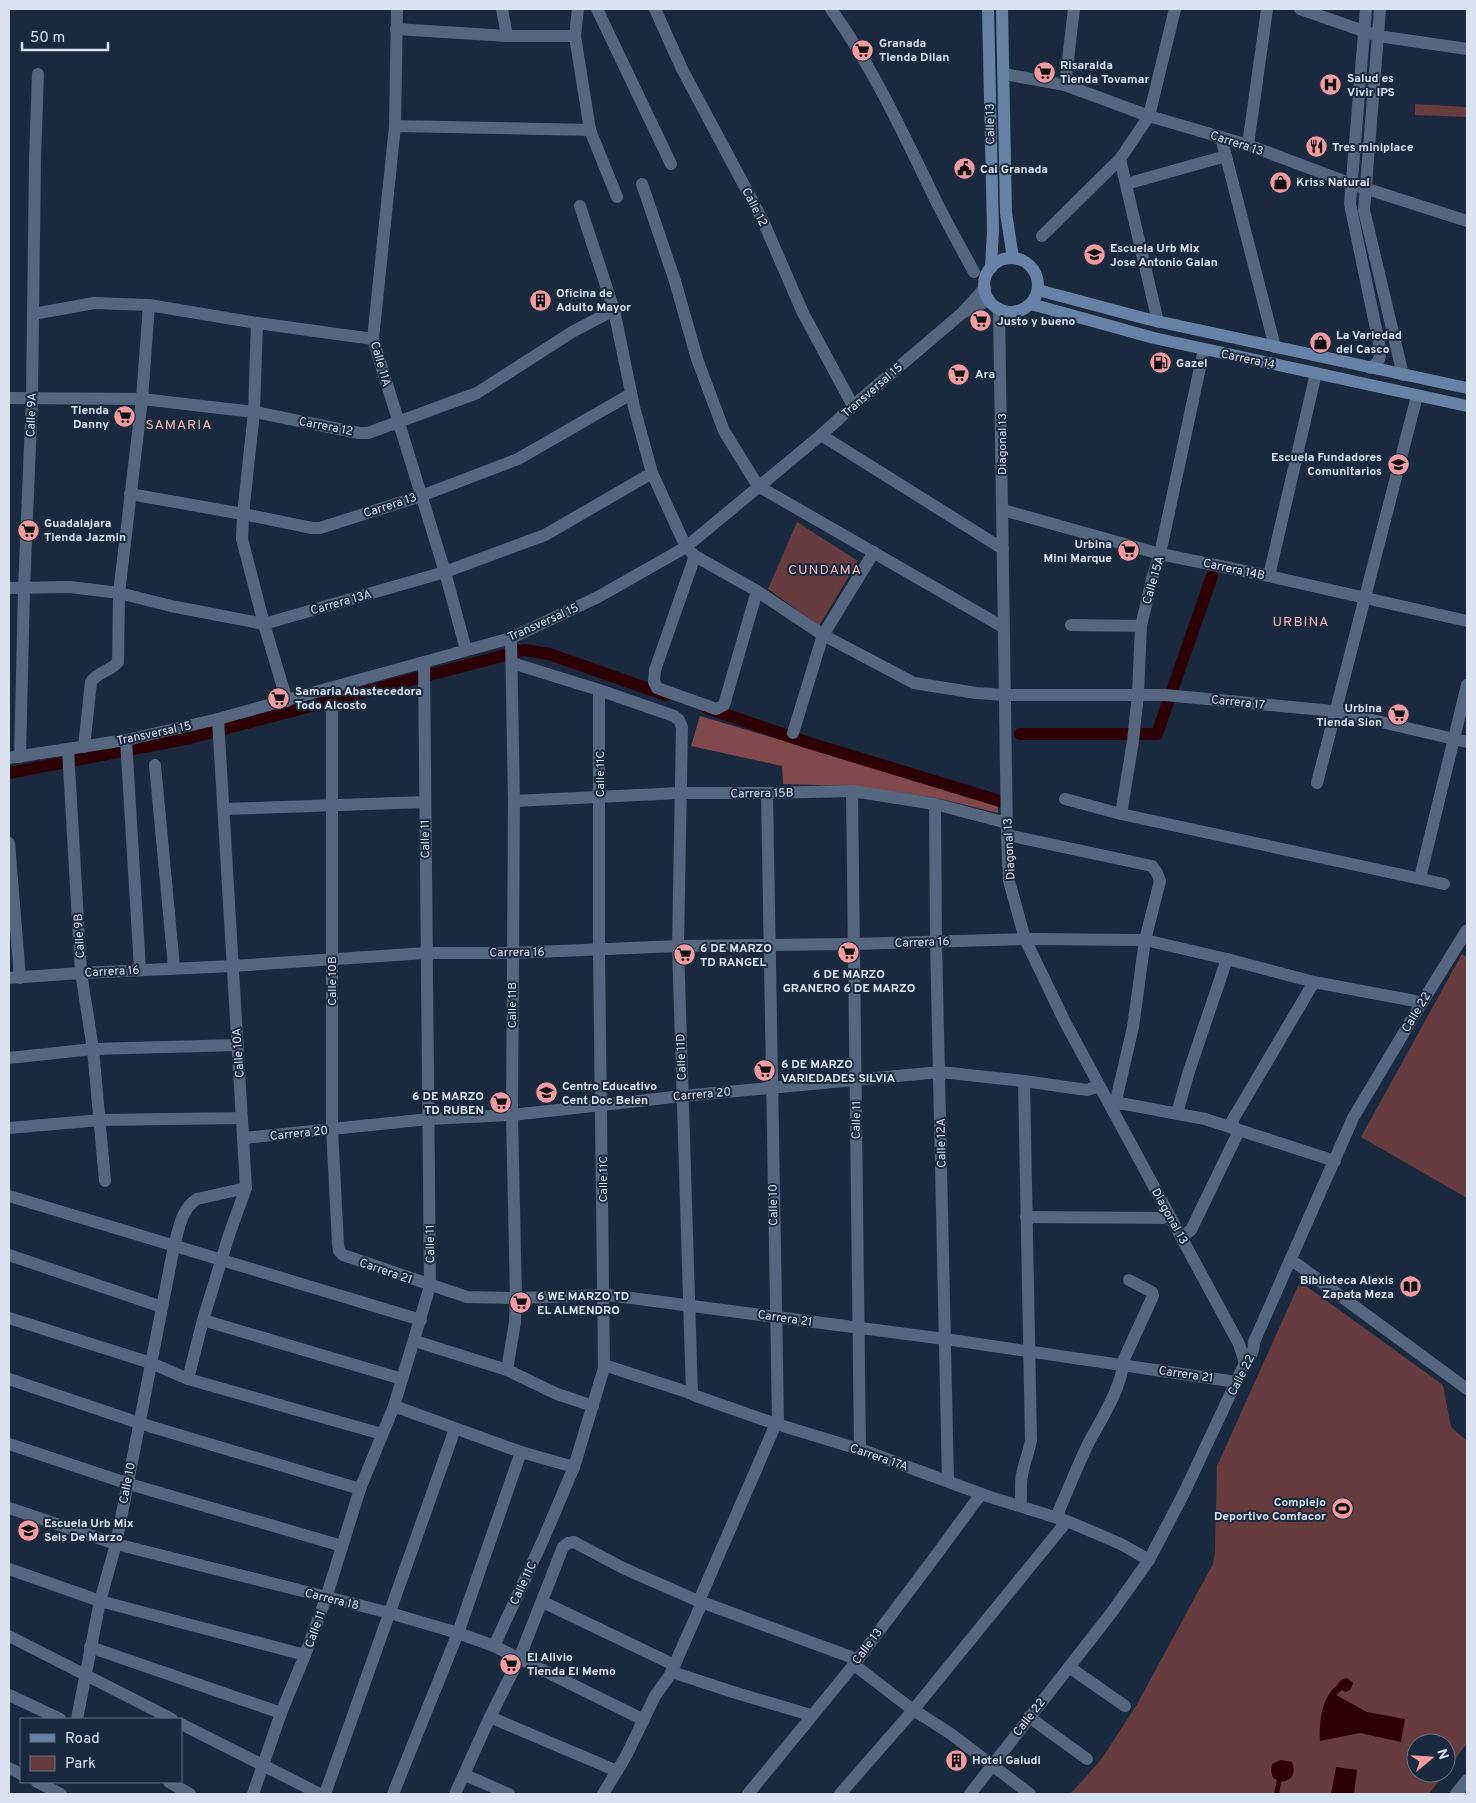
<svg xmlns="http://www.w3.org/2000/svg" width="1476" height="1803" viewBox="0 0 1476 1803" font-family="Overpass,sans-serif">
  <rect width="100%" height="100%" fill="#19293e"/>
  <!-- green -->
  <g fill="#673c3e">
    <polygon points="1415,104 1467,107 1467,117 1415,115"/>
    <polygon points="797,522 858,561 819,626 768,589"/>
    <polygon points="1462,954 1467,957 1467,1198 1361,1137"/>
    <polygon points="1302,1283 1443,1385 1451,1427 1467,1441 1467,1743 1446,1772 1446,1743 1416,1743 1416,1773 1445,1773 1429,1794 1070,1794 1100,1761 1136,1706 1213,1564 1215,1552 1217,1466 1298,1286"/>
  </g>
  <!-- forest -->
  <polygon fill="#82494d" points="700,716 998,805 998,813 937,798 851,786 783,784 782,766 691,746"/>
  <!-- water -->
  <g fill="#2d0006">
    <path d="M1347 1678 1353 1683 1350 1690 1346 1692 1342 1690 1336 1695 1367 1712 1405 1719 1401 1742 1360 1733 1320 1741C1319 1724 1321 1703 1332 1690 1333 1688 1336 1687 1338 1684 1341 1680 1341 1679 1347 1678Z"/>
    <path d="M1281 1760 1292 1762C1296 1773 1293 1780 1281 1782L1279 1794H1274L1277 1780 1273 1778 1271 1771 1272 1764Z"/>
    <polygon points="1336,1767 1357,1770 1354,1794 1331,1794"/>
  </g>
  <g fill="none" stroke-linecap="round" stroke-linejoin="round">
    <!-- canal -->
    <g stroke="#2d0006" stroke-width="12">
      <polyline points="707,708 806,742 1000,801"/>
      <polyline points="1020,734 1157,734 1212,576"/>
      <polyline points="9,773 190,738 524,650 549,654 666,695"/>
    </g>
    <!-- minor -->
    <g stroke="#54677e" stroke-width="12">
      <polyline points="397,9 395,126 373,339 445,572 466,650"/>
      <polyline points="502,9 507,36"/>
      <polyline points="578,9 575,36 590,130 617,197"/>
      <polyline points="597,9 671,164"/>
      <polyline points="655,9 682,69 763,221 803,313 853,406"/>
      <path d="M831 9C874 69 904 135 936 201 948 225 961 248 974 272"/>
      <polyline points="1300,9 1378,36 1467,49"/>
      <path d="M1366 9 1350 204 1380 348C1381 358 1379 363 1370 368"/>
      <polyline points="1380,9 1364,210 1403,375"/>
      <polyline points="396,29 507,36 575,36"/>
      <polyline points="1004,74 1065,85 1149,116 1248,145 1352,184 1467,221"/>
      <polyline points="1065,85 1074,9"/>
      <polyline points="395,126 590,130"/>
      <polyline points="1221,137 1275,347"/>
      <polyline points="1248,145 1267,9"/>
      <polyline points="1120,159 1158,322"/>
      <polyline points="642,184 675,281 697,359 724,431 758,486 1003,627"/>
      <polyline points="1126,184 1226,156"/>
      <polyline points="580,206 614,310 634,407 652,473 686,547 695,556 757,591 823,635 914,683 976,693 1006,695 1165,695 1334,711 1467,742"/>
      <polyline points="1042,236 1120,159 1149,116 1175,9"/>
      <polyline points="33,314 94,303 149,305 257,323 373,339"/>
      <polyline points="257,323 254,412 243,514 242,539 264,624 287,701"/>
      <polyline points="9,398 142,399 254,412 359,433 368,433 477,393 572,332 614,310"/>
      <polyline points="821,435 1003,549"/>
      <polyline points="130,494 243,514 312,528 320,528 421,496 518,459 631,394"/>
      <polyline points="1003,510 1160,554 1269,576 1467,621"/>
      <polyline points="695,556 655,670 654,682 657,688 716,709 724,705 757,591"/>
      <polyline points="1269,576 1316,373"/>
      <polyline points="9,588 70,587 119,593 171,606 264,624 445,572 545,535 652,473"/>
      <polyline points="1071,625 1141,626"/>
      <polyline points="512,663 599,690 674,716 679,720 682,727 678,946 692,1394"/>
      <polyline points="332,711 332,1129 338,1244 339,1251 343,1255 467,1297 516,1298 608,1295 945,1339 1230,1381 1236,1384"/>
      <polyline points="793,733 823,635 874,552"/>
      <polyline points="126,740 140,969"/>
      <path d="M84 747 91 682C97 672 111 671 118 662L119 593 142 399 149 305"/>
      <polyline points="68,749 81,973 93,1049 105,1181"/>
      <polyline points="20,757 24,589 32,398 35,159 38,74"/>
      <polyline points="155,765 174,967"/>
      <polyline points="1317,783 1417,396"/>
      <polyline points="852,791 860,1449"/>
      <polyline points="1065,799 1121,814 1444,884"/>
      <polyline points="514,801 680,793 767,793 852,791 935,804 1007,823"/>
      <polyline points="935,804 936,941 948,1481"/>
      <polyline points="224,809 425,802"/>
      <polyline points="1121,814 1133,741 1138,694 1141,626 1152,579 1160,554 1204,349"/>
      <polyline points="1007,835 1152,866 1157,873 1160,881 1145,940 1133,1027 1117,1096 1119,1104"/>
      <polyline points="9,843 20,978"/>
      <polyline points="1420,878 1467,685"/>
      <polyline points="9,978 81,973 233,966 426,953 512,953 678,946 853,944 1025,939 1145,940 1227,959 1314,982 1415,1001 1421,1004"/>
      <polyline points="9,1058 93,1049 238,1045"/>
      <polyline points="1113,1107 1119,1104 1125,1104 1205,1119 1335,1161"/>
      <polyline points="1177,1113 1189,1071 1227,959"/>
      <polyline points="9,1128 100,1120 242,1118"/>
      <polyline points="244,1138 429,1119 512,1115 683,1096 940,1072 1024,1081 1087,1090 1099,1086"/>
      <polyline points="9,1196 421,1320"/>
      <polyline points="1026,1217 1163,1218 1169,1215"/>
      <polyline points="1181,1237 1191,1230 1237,1135 1232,1121 1314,982"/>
      <polyline points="9,1255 162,1307"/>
      <polyline points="1290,1261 1297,1264 1467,1389"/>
      <polyline points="9,1318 151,1363 188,1379 382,1434"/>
      <polyline points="203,1320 402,1379"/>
      <polyline points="415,1341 507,1370 557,1394 593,1406"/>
      <polyline points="604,1365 687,1392 696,1396 770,1422 865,1451 987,1496 1067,1521 1121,1544 1149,1560"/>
      <polyline points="507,1370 515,1322 516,1298 512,1115 514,801 511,638"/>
      <polyline points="9,1379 139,1423 360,1489"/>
      <polyline points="188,1379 203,1320 229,1235 246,1188 218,719"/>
      <polyline points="394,1406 521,1452 574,1467"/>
      <polyline points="9,1444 126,1483 342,1546"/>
      <path d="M1020 1506C1022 1495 1020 1485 1022 1475 1024 1463 1029 1452 1031 1440L1024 1081"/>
      <polyline points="9,1508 116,1544 390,1613 458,1633 494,1646 644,1720"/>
      <polyline points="9,1569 100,1601 305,1655"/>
      <polyline points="543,1602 670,1663 675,1673 733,1692 807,1714 811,1717"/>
      <polyline points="9,1636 172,1719"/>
      <polyline points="494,1646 543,1540 574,1467 604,1368 599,949 599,690"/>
      <polyline points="90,1647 281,1713"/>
      <polyline points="1069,1667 1125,1706"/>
      <polyline points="9,1695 60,1719"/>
      <polyline points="490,1717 617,1771"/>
      <polyline points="1029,1717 1087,1759"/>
      <path d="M77 1719 100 1601 116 1544 174 1246C179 1229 181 1209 197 1199L246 1188"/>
      <polyline points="181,1724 320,1794"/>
      <polyline points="9,1768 21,1774"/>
      <polyline points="465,1775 509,1794"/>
      <polyline points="37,1782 61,1794"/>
      <polyline points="169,1782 190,1794"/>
      <polyline points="253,1794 281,1713 305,1655 326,1598 360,1489 394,1406 430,1286 424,662"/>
      <polyline points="325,1794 455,1429"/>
      <polyline points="393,1794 458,1633 521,1452"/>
      <polyline points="455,1794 490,1717 519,1659 563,1547 568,1543 574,1542 623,1568 696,1600 851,1657 857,1667 909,1707 951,1734 1030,1794"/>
      <polyline points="603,1794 626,1756 655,1696 670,1675 700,1607 701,1596 778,1419 767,793"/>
      <polyline points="748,1794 852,1667 934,1558 981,1494"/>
      <path d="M840 1794 910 1714 1063 1526 1058 1513C1068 1489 1078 1465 1089 1442 1102 1418 1122 1387 1124 1359L1153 1296 1152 1292 1129 1280"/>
      <polyline points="1456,1794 1467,1780"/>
    </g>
    <!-- tertiary -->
    <g stroke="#54677e" stroke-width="12">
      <polyline points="999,309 1007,835 1009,881 1025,939 1065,1022 1239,1344 1245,1363"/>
      <polyline points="965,312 989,300"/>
      <polyline points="9,758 126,740 218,719 511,638 598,597 686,547 821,435 853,406 961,314 985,288"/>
      <path d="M970 1794 1112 1612 1149 1560 1183 1495 1245 1363C1252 1357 1254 1351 1254 1342L1353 1118 1418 1009 1467 930"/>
    </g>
    <!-- secondary -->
    <g stroke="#6782a4" stroke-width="12">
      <polyline points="988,9 993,230 991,268"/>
      <polyline points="1002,9 1006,213 1013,258"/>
      <circle cx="1011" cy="285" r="27"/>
      <polyline points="1038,290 1147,319 1467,388"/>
      <polyline points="1031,304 1154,338 1467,406"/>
    </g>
  </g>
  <!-- icons -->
  <defs>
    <symbol id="supermarket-disc" viewBox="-11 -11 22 22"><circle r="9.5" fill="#f49b9f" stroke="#19293e"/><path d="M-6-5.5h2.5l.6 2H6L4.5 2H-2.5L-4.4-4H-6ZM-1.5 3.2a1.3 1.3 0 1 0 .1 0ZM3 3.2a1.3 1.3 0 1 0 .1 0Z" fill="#111"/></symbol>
    <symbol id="hospital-disc" viewBox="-11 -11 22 22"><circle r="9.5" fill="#f49b9f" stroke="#19293e"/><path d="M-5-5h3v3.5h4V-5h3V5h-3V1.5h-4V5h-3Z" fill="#111"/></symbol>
    <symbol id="restaurant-disc" viewBox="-11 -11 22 22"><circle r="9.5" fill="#f49b9f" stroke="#19293e"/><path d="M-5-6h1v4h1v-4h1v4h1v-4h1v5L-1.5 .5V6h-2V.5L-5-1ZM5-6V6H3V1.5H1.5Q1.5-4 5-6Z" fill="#111"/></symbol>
    <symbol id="civic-disc" viewBox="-11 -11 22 22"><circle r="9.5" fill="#f49b9f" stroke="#19293e"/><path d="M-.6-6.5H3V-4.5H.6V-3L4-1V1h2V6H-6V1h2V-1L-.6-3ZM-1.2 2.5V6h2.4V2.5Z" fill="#111"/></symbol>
    <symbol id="shop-disc" viewBox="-11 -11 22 22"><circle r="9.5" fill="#f49b9f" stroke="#19293e"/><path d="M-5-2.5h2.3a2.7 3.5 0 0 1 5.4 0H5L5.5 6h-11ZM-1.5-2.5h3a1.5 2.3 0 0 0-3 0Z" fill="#111"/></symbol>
    <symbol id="school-disc" viewBox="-11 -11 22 22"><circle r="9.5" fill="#f49b9f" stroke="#19293e"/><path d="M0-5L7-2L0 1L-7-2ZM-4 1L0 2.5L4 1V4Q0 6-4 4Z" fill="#111"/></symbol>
    <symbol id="building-disc" viewBox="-11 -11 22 22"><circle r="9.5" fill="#f49b9f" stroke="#19293e"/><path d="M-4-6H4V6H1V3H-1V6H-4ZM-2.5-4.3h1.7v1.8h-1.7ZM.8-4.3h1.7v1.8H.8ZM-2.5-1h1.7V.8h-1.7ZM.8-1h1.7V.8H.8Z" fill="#111"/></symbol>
    <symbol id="fuel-disc" viewBox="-11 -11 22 22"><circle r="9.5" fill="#f49b9f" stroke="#19293e"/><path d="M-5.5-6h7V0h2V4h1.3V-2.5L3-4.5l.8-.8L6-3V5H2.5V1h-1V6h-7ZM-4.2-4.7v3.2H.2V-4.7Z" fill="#111"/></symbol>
    <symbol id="library-disc" viewBox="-11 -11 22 22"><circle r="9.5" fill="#f49b9f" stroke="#19293e"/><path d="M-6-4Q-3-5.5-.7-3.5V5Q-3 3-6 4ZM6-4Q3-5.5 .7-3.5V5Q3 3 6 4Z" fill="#111"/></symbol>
    <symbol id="stadium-disc" viewBox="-11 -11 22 22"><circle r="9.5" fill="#f49b9f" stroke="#19293e"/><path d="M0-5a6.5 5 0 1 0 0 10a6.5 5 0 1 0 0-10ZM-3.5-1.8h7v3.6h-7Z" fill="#111"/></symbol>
  </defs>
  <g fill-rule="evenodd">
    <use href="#supermarket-disc" x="850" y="38" width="25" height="25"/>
    <use href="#supermarket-disc" x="1032" y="60" width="25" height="25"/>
    <use href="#hospital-disc" x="1318" y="72" width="25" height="25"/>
    <use href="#restaurant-disc" x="1304" y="134" width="25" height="25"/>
    <use href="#civic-disc" x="952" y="156" width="25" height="25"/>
    <use href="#shop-disc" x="1268" y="170" width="25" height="25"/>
    <use href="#school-disc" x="1082" y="242" width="25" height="25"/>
    <use href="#building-disc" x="528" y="288" width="25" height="25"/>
    <use href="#supermarket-disc" x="968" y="308" width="25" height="25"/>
    <use href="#shop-disc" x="1308" y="330" width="25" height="25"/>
    <use href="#fuel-disc" x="1148" y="350" width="25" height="25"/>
    <use href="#supermarket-disc" x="946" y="362" width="25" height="25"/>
    <use href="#supermarket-disc" x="112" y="404" width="25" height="25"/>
    <use href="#school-disc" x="1386" y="452" width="25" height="25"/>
    <use href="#supermarket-disc" x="16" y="518" width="25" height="25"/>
    <use href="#supermarket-disc" x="1116" y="538" width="25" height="25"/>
    <use href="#supermarket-disc" x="266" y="686" width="25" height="25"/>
    <use href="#supermarket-disc" x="1386" y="702" width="25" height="25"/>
    <use href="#supermarket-disc" x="836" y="940" width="25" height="25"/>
    <use href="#supermarket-disc" x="672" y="942" width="25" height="25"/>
    <use href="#supermarket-disc" x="752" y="1058" width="25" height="25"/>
    <use href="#school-disc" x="534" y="1080" width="25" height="25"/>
    <use href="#supermarket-disc" x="488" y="1090" width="25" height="25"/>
    <use href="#library-disc" x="1398" y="1274" width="25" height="25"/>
    <use href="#supermarket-disc" x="508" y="1290" width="25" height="25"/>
    <use href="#stadium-disc" x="1330" y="1496" width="25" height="25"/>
    <use href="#school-disc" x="16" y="1518" width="25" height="25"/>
    <use href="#supermarket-disc" x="498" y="1652" width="25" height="25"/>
    <use href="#building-disc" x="944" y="1748" width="25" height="25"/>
  </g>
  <g text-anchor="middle" stroke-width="4" stroke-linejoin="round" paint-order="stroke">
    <!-- poi labels -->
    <g font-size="12" font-weight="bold" fill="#d9e4f2" stroke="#19293e" text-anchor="start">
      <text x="879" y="47">Granada<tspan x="879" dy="14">Tienda Dilan</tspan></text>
      <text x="1060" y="69">Risaralda<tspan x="1060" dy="14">Tienda Tovamar</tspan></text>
      <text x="1347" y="82">Salud es<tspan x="1347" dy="14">Vivir IPS</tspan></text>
      <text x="1332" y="151">Tres miniplace</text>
      <text x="980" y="173">Cai Granada</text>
      <text x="1296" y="186">Kriss Natural</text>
      <text x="1110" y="252">Escuela Urb Mix<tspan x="1110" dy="14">Jose Antonio Galan</tspan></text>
      <text x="556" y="297">Oficina de<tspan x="556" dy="14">Adulto Mayor</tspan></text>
      <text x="997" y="325">Justo y bueno</text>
      <text x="1336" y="339">La Variedad<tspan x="1336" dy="14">del Casco</tspan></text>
      <text x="1176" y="367">Gazel</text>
      <text x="975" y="378">Ara</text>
      <text x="109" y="414" text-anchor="end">Tienda<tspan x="109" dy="14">Danny</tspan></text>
      <text x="1382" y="461" text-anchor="end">Escuela Fundadores<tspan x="1382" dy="14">Comunitarios</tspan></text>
      <text x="44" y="527">Guadalajara<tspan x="44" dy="14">Tienda Jazmin</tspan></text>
      <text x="1112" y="548" text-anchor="end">Urbina<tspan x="1112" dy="14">Mini Marque</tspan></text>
      <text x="295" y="695">Samaria Abastecedora<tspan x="295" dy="14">Todo Alcosto</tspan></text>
      <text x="1382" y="712" text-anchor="end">Urbina<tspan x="1382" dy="14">Tienda Sion</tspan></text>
      <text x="700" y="952">6 DE MARZO<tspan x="700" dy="14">TD RANGEL</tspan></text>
      <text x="849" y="978" text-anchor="middle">6 DE MARZO<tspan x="849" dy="14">GRANERO 6 DE MARZO</tspan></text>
      <text x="781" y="1068">6 DE MARZO<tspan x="781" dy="14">VARIEDADES SILVIA</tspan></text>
      <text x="562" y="1090">Centro Educativo<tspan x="562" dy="14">Cent Doc Belen</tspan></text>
      <text x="484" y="1100" text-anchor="end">6 DE MARZO<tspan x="484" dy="14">TD RUBEN</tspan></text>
      <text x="1394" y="1284" text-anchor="end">Biblioteca Alexis<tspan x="1394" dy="14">Zapata Meza</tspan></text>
      <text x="537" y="1300">6 WE MARZO TD<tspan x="537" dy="14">EL ALMENDRO</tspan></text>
      <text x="1326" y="1506" text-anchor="end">Complejo<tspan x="1326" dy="14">Deportivo Comfacor</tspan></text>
      <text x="44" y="1527">Escuela Urb Mix<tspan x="44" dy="14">Seis De Marzo</tspan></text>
      <text x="527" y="1661">El Alivio<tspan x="527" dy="14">Tienda El Memo</tspan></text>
      <text x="972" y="1764">Hotel Galudi</text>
    </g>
    <!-- street labels -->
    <g font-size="12" fill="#d9e4f2" stroke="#19293e">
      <text transform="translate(990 124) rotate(-91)" y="4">Calle 13</text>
      <text transform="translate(1237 143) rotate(18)" y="4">Carrera 13</text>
      <text transform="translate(755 207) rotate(63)" y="4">Calle 12</text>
      <text transform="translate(1248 359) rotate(12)" y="4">Carrera 14</text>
      <text transform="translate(381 364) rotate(74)" y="4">Calle 11A</text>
      <text transform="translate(872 390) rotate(-41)" y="4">Transversal 15</text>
      <text transform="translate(31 415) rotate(-88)" y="4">Calle 9A</text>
      <text transform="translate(326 426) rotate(11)" y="4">Carrera 12</text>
      <text transform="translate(1002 444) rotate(-90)" y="4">Diagonal 13</text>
      <text transform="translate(390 505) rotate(-18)" y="4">Carrera 13</text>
      <text transform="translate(1234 569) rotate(12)" y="4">Carrera 14B</text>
      <text transform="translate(1153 580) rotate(-74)" y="4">Calle 15A</text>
      <text transform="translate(341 602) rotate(-16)" y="4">Carrera 13A</text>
      <text transform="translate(543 622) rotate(-24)" y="4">Transversal 15</text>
      <text transform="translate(1238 702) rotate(6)" y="4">Carrera 17</text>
      <text transform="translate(154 733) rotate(-12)" y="4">Transversal 15</text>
      <text transform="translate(600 774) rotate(-90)" y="4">Calle 11C</text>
      <text transform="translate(762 793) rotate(-1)" y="4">Carrera 15B</text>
      <text transform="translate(425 839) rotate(-91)" y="4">Calle 11</text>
      <text transform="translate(1009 849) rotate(-93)" y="4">Diagonal 13</text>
      <text transform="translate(79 936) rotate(-93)" y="4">Calle 9B</text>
      <text transform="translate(922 942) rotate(-2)" y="4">Carrera 16</text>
      <text transform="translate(517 952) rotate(-1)" y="4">Carrera 16</text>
      <text transform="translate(112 971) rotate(-3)" y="4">Carrera 16</text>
      <text transform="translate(332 981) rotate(-90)" y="4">Calle 10B</text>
      <text transform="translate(512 1005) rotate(-90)" y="4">Calle 11B</text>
      <text transform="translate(1416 1012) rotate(-59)" y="4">Calle 22</text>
      <text transform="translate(238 1053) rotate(-94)" y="4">Calle 10A</text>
      <text transform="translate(681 1057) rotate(-92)" y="4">Calle 11D</text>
      <text transform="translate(702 1094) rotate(-5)" y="4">Carrera 20</text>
      <text transform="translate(856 1120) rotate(-89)" y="4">Calle 11</text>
      <text transform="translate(299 1133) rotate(-6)" y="4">Carrera 20</text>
      <text transform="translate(941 1143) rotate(-91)" y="4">Calle 12A</text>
      <text transform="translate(603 1179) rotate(-90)" y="4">Calle 11C</text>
      <text transform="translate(773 1205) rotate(-91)" y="4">Calle 10</text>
      <text transform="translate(1170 1216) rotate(61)" y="4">Diagonal 13</text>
      <text transform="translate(430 1244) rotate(-91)" y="4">Calle 11</text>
      <text transform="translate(386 1271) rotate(19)" y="4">Carrera 21</text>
      <text transform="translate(785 1318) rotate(8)" y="4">Carrera 21</text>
      <text transform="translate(1186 1374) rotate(8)" y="4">Carrera 21</text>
      <text transform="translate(1241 1375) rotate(-63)" y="4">Calle 22</text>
      <text transform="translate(879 1457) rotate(19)" y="4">Carrera 17A</text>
      <text transform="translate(127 1483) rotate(-79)" y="4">Calle 10</text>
      <text transform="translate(523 1583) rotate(-65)" y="4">Calle 11C</text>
      <text transform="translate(332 1599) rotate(14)" y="4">Carrera 18</text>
      <text transform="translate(315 1629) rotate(-70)" y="4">Calle 11</text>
      <text transform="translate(867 1646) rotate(-53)" y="4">Calle 13</text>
      <text transform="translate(1029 1717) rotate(-52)" y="4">Calle 22</text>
    </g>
    <!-- neighbourhood labels -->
    <g font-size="14" letter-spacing="1" fill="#fab5b8" stroke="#19293e">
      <text x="179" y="429">SAMARIA</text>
      <text x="825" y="574">CUNDAMA</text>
      <text x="1301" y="626">URBINA</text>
    </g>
  </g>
  <!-- border -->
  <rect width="1476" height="1803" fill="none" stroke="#d9e4f2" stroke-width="20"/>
  <!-- legend -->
  <rect x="20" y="1718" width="162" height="65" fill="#19293e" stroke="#667486"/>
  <rect x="30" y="1734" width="25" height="8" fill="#6782a4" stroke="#667486"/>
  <text x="65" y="1743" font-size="15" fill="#d9e4f2">Road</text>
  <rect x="30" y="1756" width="25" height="15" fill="#673c3e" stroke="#667486"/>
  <text x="65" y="1768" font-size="15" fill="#d9e4f2">Park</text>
  <!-- north arrow -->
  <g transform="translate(1431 1758) rotate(72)"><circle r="24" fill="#19293e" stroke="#667486"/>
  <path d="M0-4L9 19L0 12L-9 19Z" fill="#f49b9f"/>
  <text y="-8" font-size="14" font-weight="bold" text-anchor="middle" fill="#d9e4f2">N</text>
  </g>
  <!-- scale -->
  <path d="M22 42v8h86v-8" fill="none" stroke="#d9e4f2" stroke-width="2.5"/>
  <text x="30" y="42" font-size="15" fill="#d9e4f2" stroke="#19293e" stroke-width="4" paint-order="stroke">50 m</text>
</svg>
